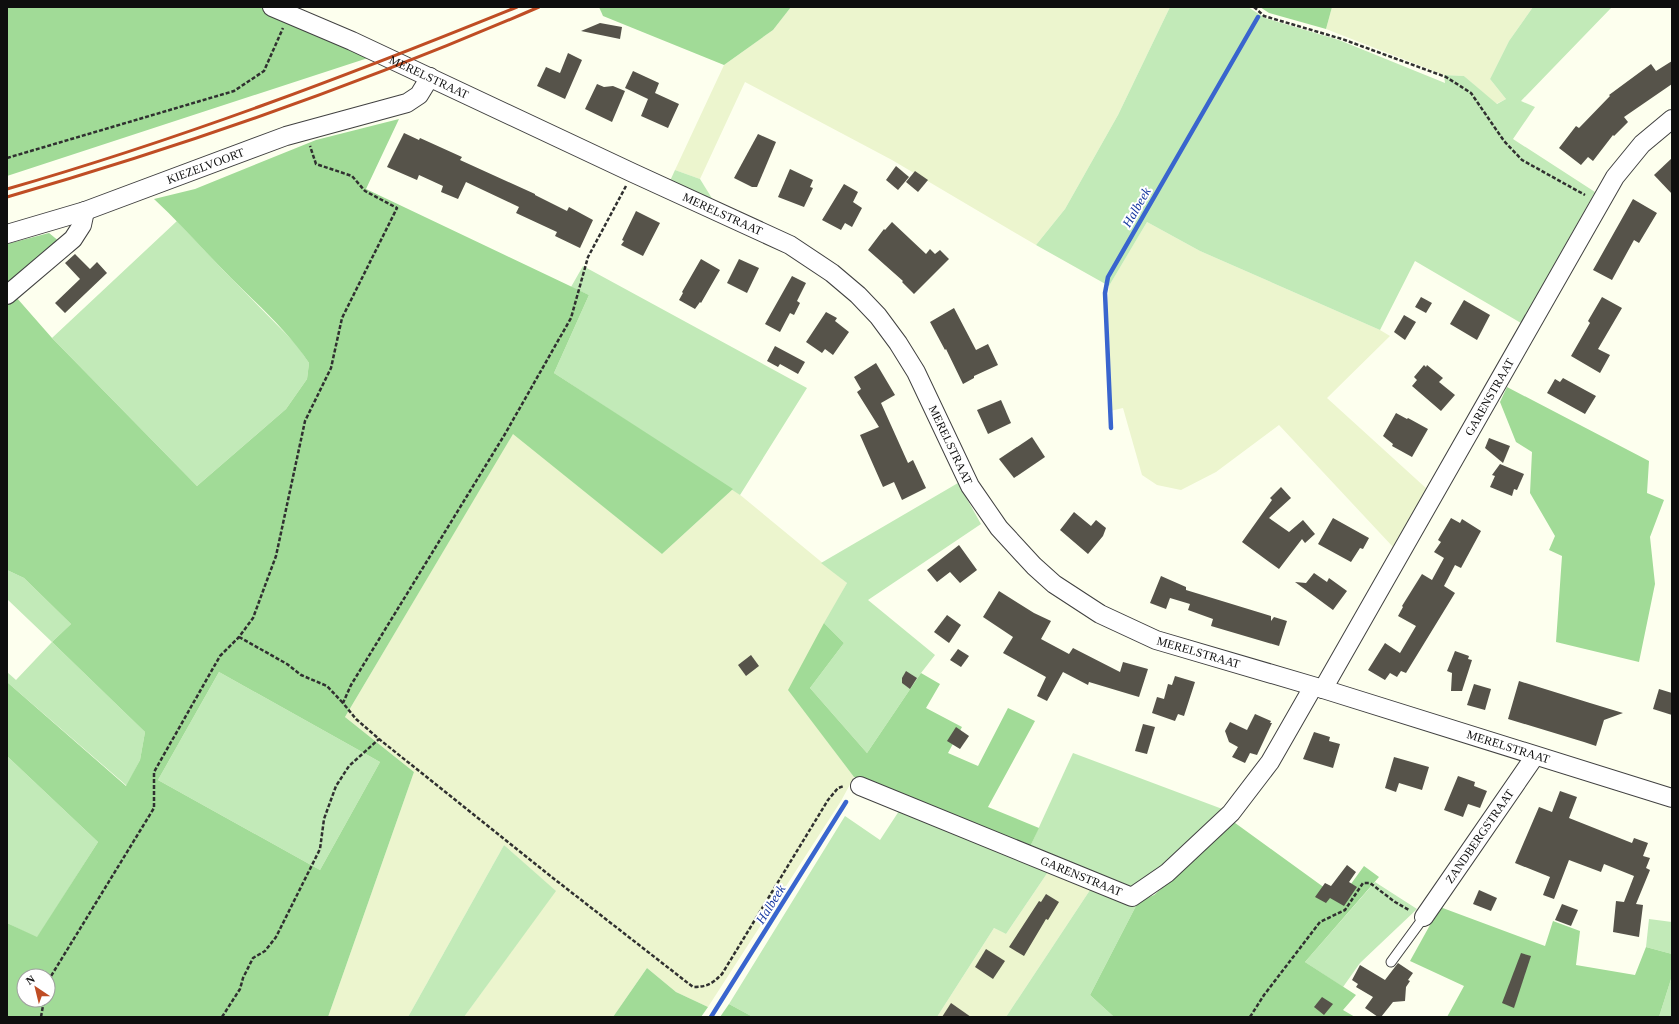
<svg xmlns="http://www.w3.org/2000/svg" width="1679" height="1024" viewBox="0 0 1679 1024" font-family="'Times New Roman',serif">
  <rect width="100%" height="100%" fill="#fdffee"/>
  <!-- farmland -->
  <g fill="#ecf5ce">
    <polygon points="791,7 1170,7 1118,115 1065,209 1036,245 892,160 745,82 700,179 675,170 724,65 773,30"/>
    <polygon points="1332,7 1533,7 1509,41 1490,79 1506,99 1496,104 1464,76 1444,75 1326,29"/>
    <polygon points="1147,222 1200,251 1380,330 1390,336 1327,398 1427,489 1393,547 1279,425 1216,472 1181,490 1157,485 1142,475 1123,408 1110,411 1106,321 1109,286"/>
    <polygon points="513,433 662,554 733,489 847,583 789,690 854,777 841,801 708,1007 676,992 647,968 613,1017 464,1017 555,891 504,845 408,1017 328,1017 414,772 345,717"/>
    <polygon points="1050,869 1092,887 1006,1017 937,1017 994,928 1006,934"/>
  </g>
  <!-- green -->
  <g fill="#c2eab8">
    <polygon points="1170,7 1248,7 1265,18 1339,40 1445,83 1444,75 1464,76 1497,104 1506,99 1490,79 1509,41 1533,7 1612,7 1521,101 1535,107 1513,139 1595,192 1521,323 1415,261 1380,330 1200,251 1147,222 1109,286 1036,245 1065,209 1118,115"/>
    <polygon points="675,170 700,179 713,200 670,181"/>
    <polygon points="177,221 223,270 296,344 309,363 307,379 286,409 197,486 52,338"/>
    <polygon points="583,266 807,388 740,495 554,373 589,295 571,287"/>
    <polygon points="958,483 981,524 868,600 935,655 921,673 867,753 810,688 844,643 824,623 847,583 821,563"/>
    <polygon points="7,570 24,578 71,624 52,642 145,732 140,760 127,786 7,682 7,672 16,680 52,642 7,599"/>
    <polygon points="219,672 380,762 320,870 158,780"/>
    <polygon points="1073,753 1225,810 1148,882 1128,887 1029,849"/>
    <polygon points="7,756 98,842 37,938 7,923"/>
    <polygon points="901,808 1050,869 1006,934 994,928 937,1017 753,1017 729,1004 845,816 880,840"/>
    <polygon points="504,845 556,891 464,1017 408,1017"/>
    <polygon points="1375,882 1417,909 1360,963 1343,987 1305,962"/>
    <polygon points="1092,887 1138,902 1090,995 1114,1017 1006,1017"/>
    <polygon points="1649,919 1672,922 1672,954 1646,947"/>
    <polygon points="1672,976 1672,1017 1659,1017"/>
  </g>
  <!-- forest -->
  <g fill="#a1db97" fill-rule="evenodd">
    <polygon points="7,7 269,7 265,14 368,58 7,176"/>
    <polygon points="599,7 791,7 773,30 724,65 603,16"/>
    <polygon points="1260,7 1332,7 1326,29 1269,13"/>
    <path d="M399 119 366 189 589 295 554 373 733 489 662 554 513 434 345 717 414 772 328 1017H7V923L37 937 98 842 7 756V682L126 786 140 760 145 732 52 642 71 624 24 578 7 570V303L16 297 52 338 197 486 286 409 307 379 309 363C288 331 258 305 231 278 205 252 181 224 154 199L195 189 316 140ZM219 672 380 762 320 870 158 780ZM24 976H48V1000H24Z"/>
    <polygon points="49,233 60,242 7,289 7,244"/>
    <polygon points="1507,387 1649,461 1647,493 1664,500 1650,537 1655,584 1639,662 1556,642 1562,556 1549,550 1555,536 1530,493 1532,452 1516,442 1500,402"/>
    <polygon points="824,623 844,643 810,688 867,753 921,673 940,684 926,708 962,727 948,753 978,766 1008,708 1035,721 988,807 1039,828 1029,849 890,790 854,777 788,690"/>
    <polygon points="1231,820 1340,899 1364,866 1379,877 1305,962 1356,995 1343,1010 1355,1017 1114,1017 1090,995 1138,902 1154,895 1197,857"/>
    <polygon points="1440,907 1545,946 1553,921 1580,931 1576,965 1635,975 1646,947 1672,954 1672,976 1659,1017 1447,1017 1464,986 1410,961"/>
    <polygon points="647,968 676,992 708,1007 701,1017 613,1017"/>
    <polygon points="729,1004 753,1017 720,1017"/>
  </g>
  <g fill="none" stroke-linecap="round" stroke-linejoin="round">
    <!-- stream -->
    <g stroke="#3965ce" stroke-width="4.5">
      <polyline points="1111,428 1105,293 1108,277 1258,17"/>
      <polyline points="711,1017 846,802"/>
    </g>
  </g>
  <!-- building -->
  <g fill="#56534a">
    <polygon points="600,23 622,27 620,39 581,31"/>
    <polygon points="568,53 582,60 565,99 537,86 546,67 560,73"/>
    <polygon points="1672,61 1672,84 1624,117 1628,122 1614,136 1613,135 1593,161 1588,157 1581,165 1559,148 1576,126 1579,128 1610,96 1609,95 1651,64 1656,71"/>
    <polygon points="633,71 659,83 655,93 679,104 668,128 641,116 648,99 625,88"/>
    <polygon points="597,84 604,87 613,86 625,91 612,122 585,109"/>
    <polygon points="404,133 419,140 420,138 462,157 460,160 535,194 535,195 567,211 569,207 593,220 580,248 555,236 557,232 516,213 519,207 466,182 458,199 441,192 443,186 419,175 417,180 387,167"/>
    <polygon points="758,134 776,142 757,187 752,187 734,178"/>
    <polygon points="1672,158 1672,194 1654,175"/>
    <polygon points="896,166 909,177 898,190 886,180"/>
    <polygon points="790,169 813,180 810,187 813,188 804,207 778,197"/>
    <polygon points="915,171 928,180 918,192 906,182"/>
    <polygon points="844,184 858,192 853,202 862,208 852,227 845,223 841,230 822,220"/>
    <polygon points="1633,199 1657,213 1639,243 1634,240 1612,280 1593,270"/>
    <polygon points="636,211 660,223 643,256 621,245 624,241 622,240"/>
    <polygon points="892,222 926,254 930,249 935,254 940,250 949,259 914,294 902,282 903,281 868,250 884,229 885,230"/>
    <polygon points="75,254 90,269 97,262 107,273 65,313 55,303 80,279 65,263"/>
    <polygon points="701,259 720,270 701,303 700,302 695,309 679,300 683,293 682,292"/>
    <polygon points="739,259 759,268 747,293 727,283"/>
    <polygon points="792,276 806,283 797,301 800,303 794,315 790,313 780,332 765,324"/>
    <polygon points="1421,297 1432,303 1426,313 1415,307"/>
    <polygon points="1602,297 1622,308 1598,349 1610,355 1600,373 1571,356 1590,323 1588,321"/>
    <polygon points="1464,300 1490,315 1477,340 1450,324"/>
    <polygon points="954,308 976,350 988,344 998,365 974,376 974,378 963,384 946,349 945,350 930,322"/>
    <polygon points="826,312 837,318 835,321 849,332 833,355 825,349 822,353 806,342"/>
    <polygon points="1404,315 1416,322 1405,340 1394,332"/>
    <polygon points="775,346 805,362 798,374 780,364 778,367 767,361"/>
    <polygon points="876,363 895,395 881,403 908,463 913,460 926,488 902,500 894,482 883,487 860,435 879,427 857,392 861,389 854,377"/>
    <polygon points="1424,365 1426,367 1427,365 1443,378 1439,382 1455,395 1441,411 1412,386 1417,380 1414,377"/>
    <polygon points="1563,378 1596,396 1585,414 1547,393 1555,379 1560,382"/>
    <polygon points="1001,400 1011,423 988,434 977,410"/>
    <polygon points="1396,413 1407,419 1408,418 1428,429 1412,457 1392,446 1393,444 1383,436"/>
    <polygon points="1032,437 1045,457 1014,478 999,459"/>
    <polygon points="1489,438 1510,446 1503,463 1485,448"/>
    <polygon points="1500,464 1524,474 1517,490 1514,489 1512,496 1490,487 1495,476 1492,475"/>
    <polygon points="1281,487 1291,498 1269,518 1289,532 1303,520 1315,534 1305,543 1302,539 1279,569 1242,542 1272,500 1270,498"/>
    <polygon points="1074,512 1091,526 1096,520 1106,528 1103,536 1088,554 1060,530"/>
    <polygon points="1333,518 1369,538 1363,549 1360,548 1351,562 1318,544"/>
    <polygon points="1451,518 1460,523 1462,519 1481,531 1461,568 1455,565 1444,586 1455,593 1406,673 1401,671 1397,677 1390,673 1385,680 1368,670 1385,643 1400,653 1416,626 1398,616 1403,607 1402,606 1422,574 1432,580 1444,558 1434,552 1441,542 1438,540"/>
    <polygon points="959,545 977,570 960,583 950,572 937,582 927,570"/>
    <polygon points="1314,573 1327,582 1329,578 1347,591 1333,610 1295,582 1306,583"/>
    <polygon points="1161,576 1186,587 1186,590 1271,616 1271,621 1274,617 1287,621 1279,646 1211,626 1213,619 1188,610 1190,604 1170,598 1166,609 1150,603"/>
    <polygon points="999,591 1034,613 1051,621 1041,639 1069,654 1073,648 1120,672 1123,662 1148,669 1139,697 1089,682 1088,685 1063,672 1047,701 1037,696 1046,677 1003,653 1013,637 983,617"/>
    <polygon points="947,615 961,625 949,643 934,632"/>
    <polygon points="958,649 969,656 961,667 950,660"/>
    <polygon points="1455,651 1469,656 1468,659 1472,660 1462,691 1451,691 1452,673 1447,671"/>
    <polygon points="751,655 759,666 746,676 738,665"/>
    <polygon points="906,671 917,678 910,689 902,683 902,678"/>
    <polygon points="1175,676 1195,682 1184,716 1178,714 1175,721 1152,713 1157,697 1164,699 1168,684 1172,685"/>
    <polygon points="1519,681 1590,703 1623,713 1604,720 1596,746 1584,742 1508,719"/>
    <polygon points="1474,684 1491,689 1485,710 1467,705"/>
    <polygon points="1659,689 1672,693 1672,715 1653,709"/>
    <polygon points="1255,714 1271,721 1270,723 1272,723 1257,755 1250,753 1245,763 1232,757 1238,747 1229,742 1225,731 1230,722 1247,730"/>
    <polygon points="1143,724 1155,727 1147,754 1135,751"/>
    <polygon points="956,727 969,736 960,749 947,741"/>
    <polygon points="1314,732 1330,737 1329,741 1340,744 1333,768 1303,759"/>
    <polygon points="1394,757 1429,767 1422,790 1399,783 1396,792 1385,788"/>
    <polygon points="1458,776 1475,782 1474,786 1487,791 1480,808 1468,804 1463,817 1444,810"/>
    <polygon points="1560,791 1577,797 1569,818 1632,843 1634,838 1648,843 1643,856 1650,858 1646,868 1650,870 1636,904 1643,905 1639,937 1613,932 1616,901 1624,902 1634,876 1604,864 1601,872 1569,860 1554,899 1543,895 1550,877 1515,863 1539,807 1552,812"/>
    <polygon points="1347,865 1356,872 1349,882 1357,887 1344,906 1330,898 1326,903 1315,897 1325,883 1331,886"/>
    <polygon points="1479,890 1497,898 1491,911 1473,904"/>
    <polygon points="1046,894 1059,902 1048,920 1046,919 1024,956 1009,947 1039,901 1041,902"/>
    <polygon points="1562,904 1578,910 1571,926 1555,920"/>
    <polygon points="986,949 1005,961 993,979 975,967"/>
    <polygon points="1521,953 1531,956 1514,1008 1502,1003"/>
    <polygon points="1398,963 1413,973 1408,980 1410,981 1406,987 1405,1001 1393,1002 1381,1017 1378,1017 1365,1008 1373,997 1356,987 1358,984 1352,980 1360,965 1385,980"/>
    <polygon points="1322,997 1333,1004 1324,1015 1314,1007"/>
    <polygon points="951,1003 971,1017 942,1017"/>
  </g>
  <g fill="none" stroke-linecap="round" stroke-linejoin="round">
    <defs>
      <polyline id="lane" points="1391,962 1424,917"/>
      <g id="street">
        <path id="s1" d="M272 7 352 41 633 173 790 245 832 273 858 295 878 316 898 343 916 372 970 486 999 528 1034 566 1054 584 1100 614 1156 640 1323 689 1672 798"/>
        <path id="s2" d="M7 234 85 211 286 136 407 103 419 95 430 77"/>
        <polyline points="7,295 73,239 82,225 85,211"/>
        <path id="s3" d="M1323 689 1615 177 1642 144 1672 119"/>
        <path id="s4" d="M860 786 1132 897 1167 873 1231 813 1270 762 1313 687"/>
        <path id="s5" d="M1424 917 1535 756"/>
      </g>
    </defs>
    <!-- lane casing -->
    <use href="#lane" stroke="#414141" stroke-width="11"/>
    <!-- street casing -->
    <use href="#street" stroke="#414141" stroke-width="20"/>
    <!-- path -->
    <g stroke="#303030" stroke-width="2.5" stroke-dasharray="4 2" stroke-linecap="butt">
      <polyline points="1254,7 1264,16 1342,39 1446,77 1471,93 1504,141 1522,160 1585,195"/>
      <polyline points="7,158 234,91 264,71 283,28"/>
      <path d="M626 186 588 257 571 318 505 434 351 685 343 703 356 719 379 739 553 878 693 987C707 987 712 984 722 974L828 800 838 788 844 786"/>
      <polyline points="239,637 287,664 301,675 327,686 343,703"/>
      <polyline points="48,981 154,808 154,772 220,656 239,637 253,618 276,556 305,421 331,368 342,318 397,208 365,191 352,176 316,164 310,146"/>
      <polyline points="41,1017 44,1000"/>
      <polyline points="222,1017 240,989 243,978 253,958 265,951 276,937 320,849 324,819 336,786 349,766 379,739"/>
      <polyline points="1250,1017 1264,995 1320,922 1345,910 1363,883 1370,883 1395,902 1409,910"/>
    </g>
    <!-- lane -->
    <use href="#lane" stroke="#fff" stroke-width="9"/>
    <!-- street -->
    <use href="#street" stroke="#fff" stroke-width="18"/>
    <!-- rail -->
    <g stroke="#bf4d24" stroke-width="3">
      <path d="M7 189C181 139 349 75 517 7"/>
      <path d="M7 197C188 145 366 82 539 7"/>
    </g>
  </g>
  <g text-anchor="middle" stroke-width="4" stroke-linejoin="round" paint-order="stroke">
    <!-- street labels -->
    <g font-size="12" fill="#0e0e0e" stroke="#fff">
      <text dy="4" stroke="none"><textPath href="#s1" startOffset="172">MERELSTRAAT</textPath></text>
      <text dy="4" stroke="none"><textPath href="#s2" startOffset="210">KIEZELVOORT</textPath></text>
      <text dy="4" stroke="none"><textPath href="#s1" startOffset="496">MERELSTRAAT</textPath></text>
      <text dy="4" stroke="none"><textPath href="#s3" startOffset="336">GARENSTRAAT</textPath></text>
      <text dy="4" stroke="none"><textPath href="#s1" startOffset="832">MERELSTRAAT</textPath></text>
      <text dy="4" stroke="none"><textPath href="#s1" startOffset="1168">MERELSTRAAT</textPath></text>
      <text dy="4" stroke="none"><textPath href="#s1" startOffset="1492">MERELSTRAAT</textPath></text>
      <text dy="4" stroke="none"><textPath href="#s5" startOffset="98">ZANDBERGSTRAAT</textPath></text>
      <text dy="4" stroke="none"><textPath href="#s4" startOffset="239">GARENSTRAAT</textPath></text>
    </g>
    <!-- water labels -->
    <g font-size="13" font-style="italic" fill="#1639a1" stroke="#fff">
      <text transform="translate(1136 207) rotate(-60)" y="5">Halbeek</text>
      <text transform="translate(770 904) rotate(-58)" y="5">Halbeek</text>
    </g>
  </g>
  <!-- border -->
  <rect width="1679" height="1024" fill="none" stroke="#0e0e0e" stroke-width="16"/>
  <!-- north arrow -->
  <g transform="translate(36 988) rotate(325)"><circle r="19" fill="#ffffff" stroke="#9f9f9f"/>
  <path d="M0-3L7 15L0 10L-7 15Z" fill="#bf4d24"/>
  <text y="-6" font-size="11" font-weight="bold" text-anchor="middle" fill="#0e0e0e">N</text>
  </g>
</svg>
